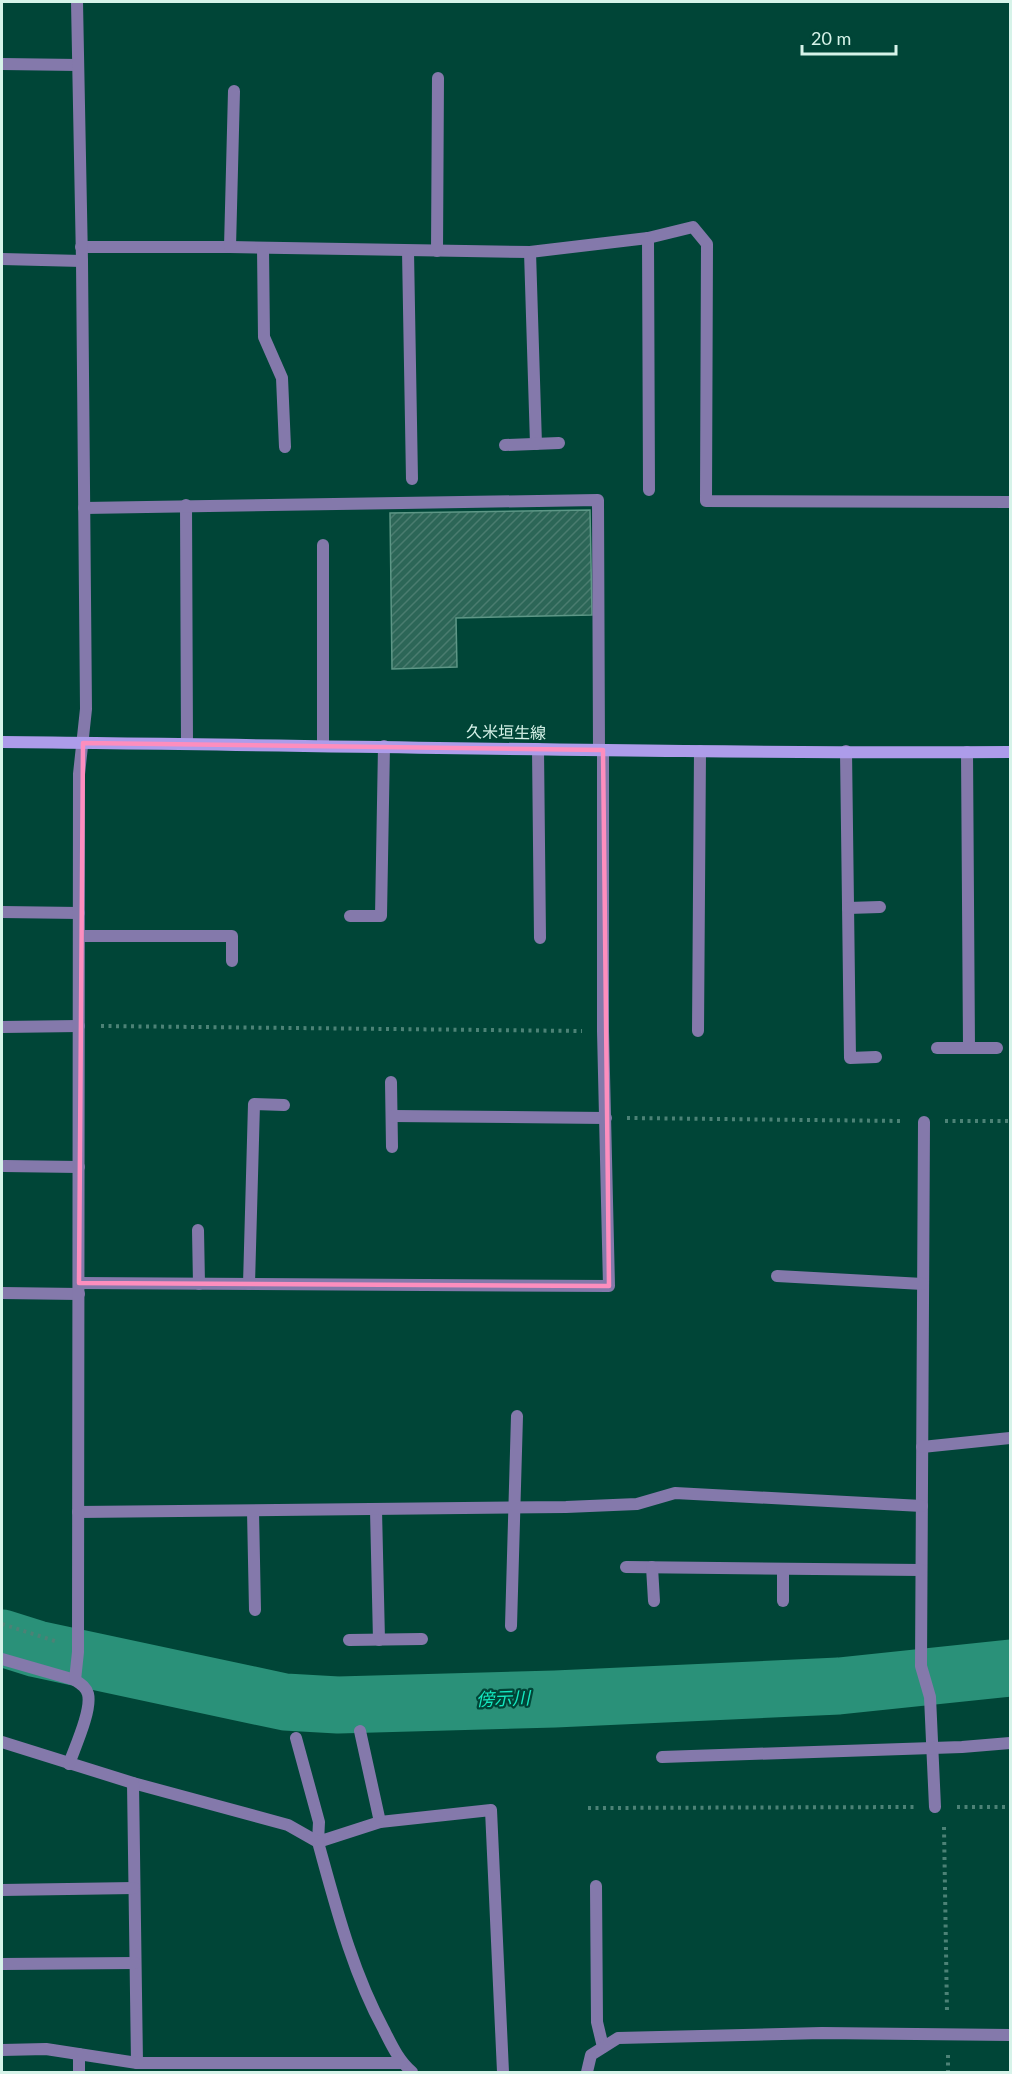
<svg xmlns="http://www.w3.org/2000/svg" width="1012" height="2074" viewBox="0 0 1012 2074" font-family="Lato,'Noto Sans JP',sans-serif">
  <defs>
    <pattern id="building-hatch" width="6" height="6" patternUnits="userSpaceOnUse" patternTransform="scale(1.5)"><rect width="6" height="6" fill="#2c6657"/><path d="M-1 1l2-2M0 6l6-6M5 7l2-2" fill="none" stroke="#4a7c6f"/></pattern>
  </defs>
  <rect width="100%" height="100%" fill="#004537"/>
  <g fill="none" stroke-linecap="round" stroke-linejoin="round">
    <!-- river -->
    <polyline stroke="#2a9179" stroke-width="57" points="2,1638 37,1649 285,1702 338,1705 555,1699 839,1686 1010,1668"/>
  </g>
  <!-- building -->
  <polygon fill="url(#building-hatch)" stroke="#5d9786" stroke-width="1.5" points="590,510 592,615 456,618 457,667 392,669 390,513"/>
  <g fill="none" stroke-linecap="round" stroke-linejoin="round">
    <!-- path -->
    <g stroke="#4c8276" stroke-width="4" stroke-dasharray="3 4.5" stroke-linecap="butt">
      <polyline points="101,1026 582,1031"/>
      <polyline points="627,1118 902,1121"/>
      <polyline points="945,1121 1010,1121"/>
      <polyline points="2,1624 58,1642"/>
      <polyline points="957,1807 1010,1807"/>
      <polyline points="588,1808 914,1807"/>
      <polyline points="944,1827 947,2012"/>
      <polyline points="948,2055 948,2072"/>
    </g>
    <!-- street -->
    <g stroke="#8479ab" stroke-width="12">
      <polyline points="2,64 78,65"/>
      <polyline points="648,238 649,490"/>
      <polyline points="81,247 230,247 530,252 648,238 693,227 707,244 706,501 1010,502"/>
      <polyline points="230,247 234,91"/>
      <polyline points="263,248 264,337 282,378 285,447"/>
      <polyline points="408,251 412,479"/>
      <polyline points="437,251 438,78"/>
      <polyline points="530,252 536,444"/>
      <polyline points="2,259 82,261"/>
      <polyline points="505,445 559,443"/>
      <polyline points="186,505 187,744"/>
      <polyline points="84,508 598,500 599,750"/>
      <polyline points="323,745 323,545"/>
      <polyline points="538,749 540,938"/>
      <polyline points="846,751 850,1058 876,1057"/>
      <polyline points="967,752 969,1048"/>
      <polyline points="848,908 880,907"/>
      <polyline points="2,912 79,913"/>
      <polyline points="350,916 381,916 384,746"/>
      <polyline points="79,936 232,936 232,961"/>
      <polyline points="2,1027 79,1026"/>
      <polyline points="698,1031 700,751"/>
      <polyline points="937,1048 997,1048"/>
      <polyline points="391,1082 392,1147"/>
      <polyline points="392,1116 606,1118"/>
      <polyline points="924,1122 921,1666 930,1697 935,1807"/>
      <polyline points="4,1166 79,1167"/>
      <polyline points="198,1230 199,1284"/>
      <polyline points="777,1276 923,1284"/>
      <polyline points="79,1283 609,1286 603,1031 603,750"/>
      <polyline points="249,1284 254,1104 284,1105"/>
      <polyline points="2,1293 79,1294"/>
      <polyline points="922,1447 1010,1438"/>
      <polyline points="376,1510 379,1640"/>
      <polyline points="253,1511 255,1610"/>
      <polyline points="78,1512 566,1507 637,1504 675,1493 922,1506"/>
      <polyline points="626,1567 921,1570"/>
      <polyline points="652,1567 654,1601"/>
      <polyline points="783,1569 783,1601"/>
      <polyline points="511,1626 517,1416"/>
      <polyline points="349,1640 422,1639"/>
      <polyline points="2,1659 75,1680"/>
      <polyline points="360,1731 380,1822"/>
      <polyline points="296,1738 319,1822 318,1842 380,1822 491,1810 503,2072"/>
      <path d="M2 1742 133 1783 288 1825 318 1842C336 1907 352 1971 384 2030 392 2046 399 2061 412 2072"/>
      <polyline points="662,1757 962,1747 1010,1743"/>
      <path d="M69 1764C75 1747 92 1710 88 1694 86 1687 81 1684 75 1680L78 1652 79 774 86 709 82 261 77 2"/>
      <polyline points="133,1783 137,2063"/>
      <polyline points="596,1886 597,2022 603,2047"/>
      <polyline points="2,1890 134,1888"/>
      <polyline points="2,1964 135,1963"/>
      <polyline points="2,2050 46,2049 137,2063 402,2063"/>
      <polyline points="79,2072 79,2054"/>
      <polyline points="587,2072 591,2055 618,2038 822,2033 1010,2035"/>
    </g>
    <!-- secondary -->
    <path stroke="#ad9cea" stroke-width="12" d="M2 742C338 745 674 754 1010 752"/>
  </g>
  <!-- marked area -->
  <path fill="none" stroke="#fd8ebe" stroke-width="4.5" stroke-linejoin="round" d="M83 743 603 750 609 1286 79 1283Z"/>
  <g text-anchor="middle" stroke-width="4.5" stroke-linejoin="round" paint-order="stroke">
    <!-- street labels -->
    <g font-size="16" fill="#d6f3e9" stroke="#004537">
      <text transform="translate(506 732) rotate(1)" y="6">久米垣生線</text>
    </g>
    <!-- water labels -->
    <g font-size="18" font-style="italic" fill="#14e9c0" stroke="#004537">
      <text transform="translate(503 1699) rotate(-2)" y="6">傍示川</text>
    </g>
  </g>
  <!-- border -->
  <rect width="1012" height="2074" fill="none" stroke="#d6f3e9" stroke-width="6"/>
  <!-- scale -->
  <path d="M802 45v9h94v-9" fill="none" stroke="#d6f3e9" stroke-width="3"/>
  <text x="811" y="45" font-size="18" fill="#d6f3e9" stroke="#004537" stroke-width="4.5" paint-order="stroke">20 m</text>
</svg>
